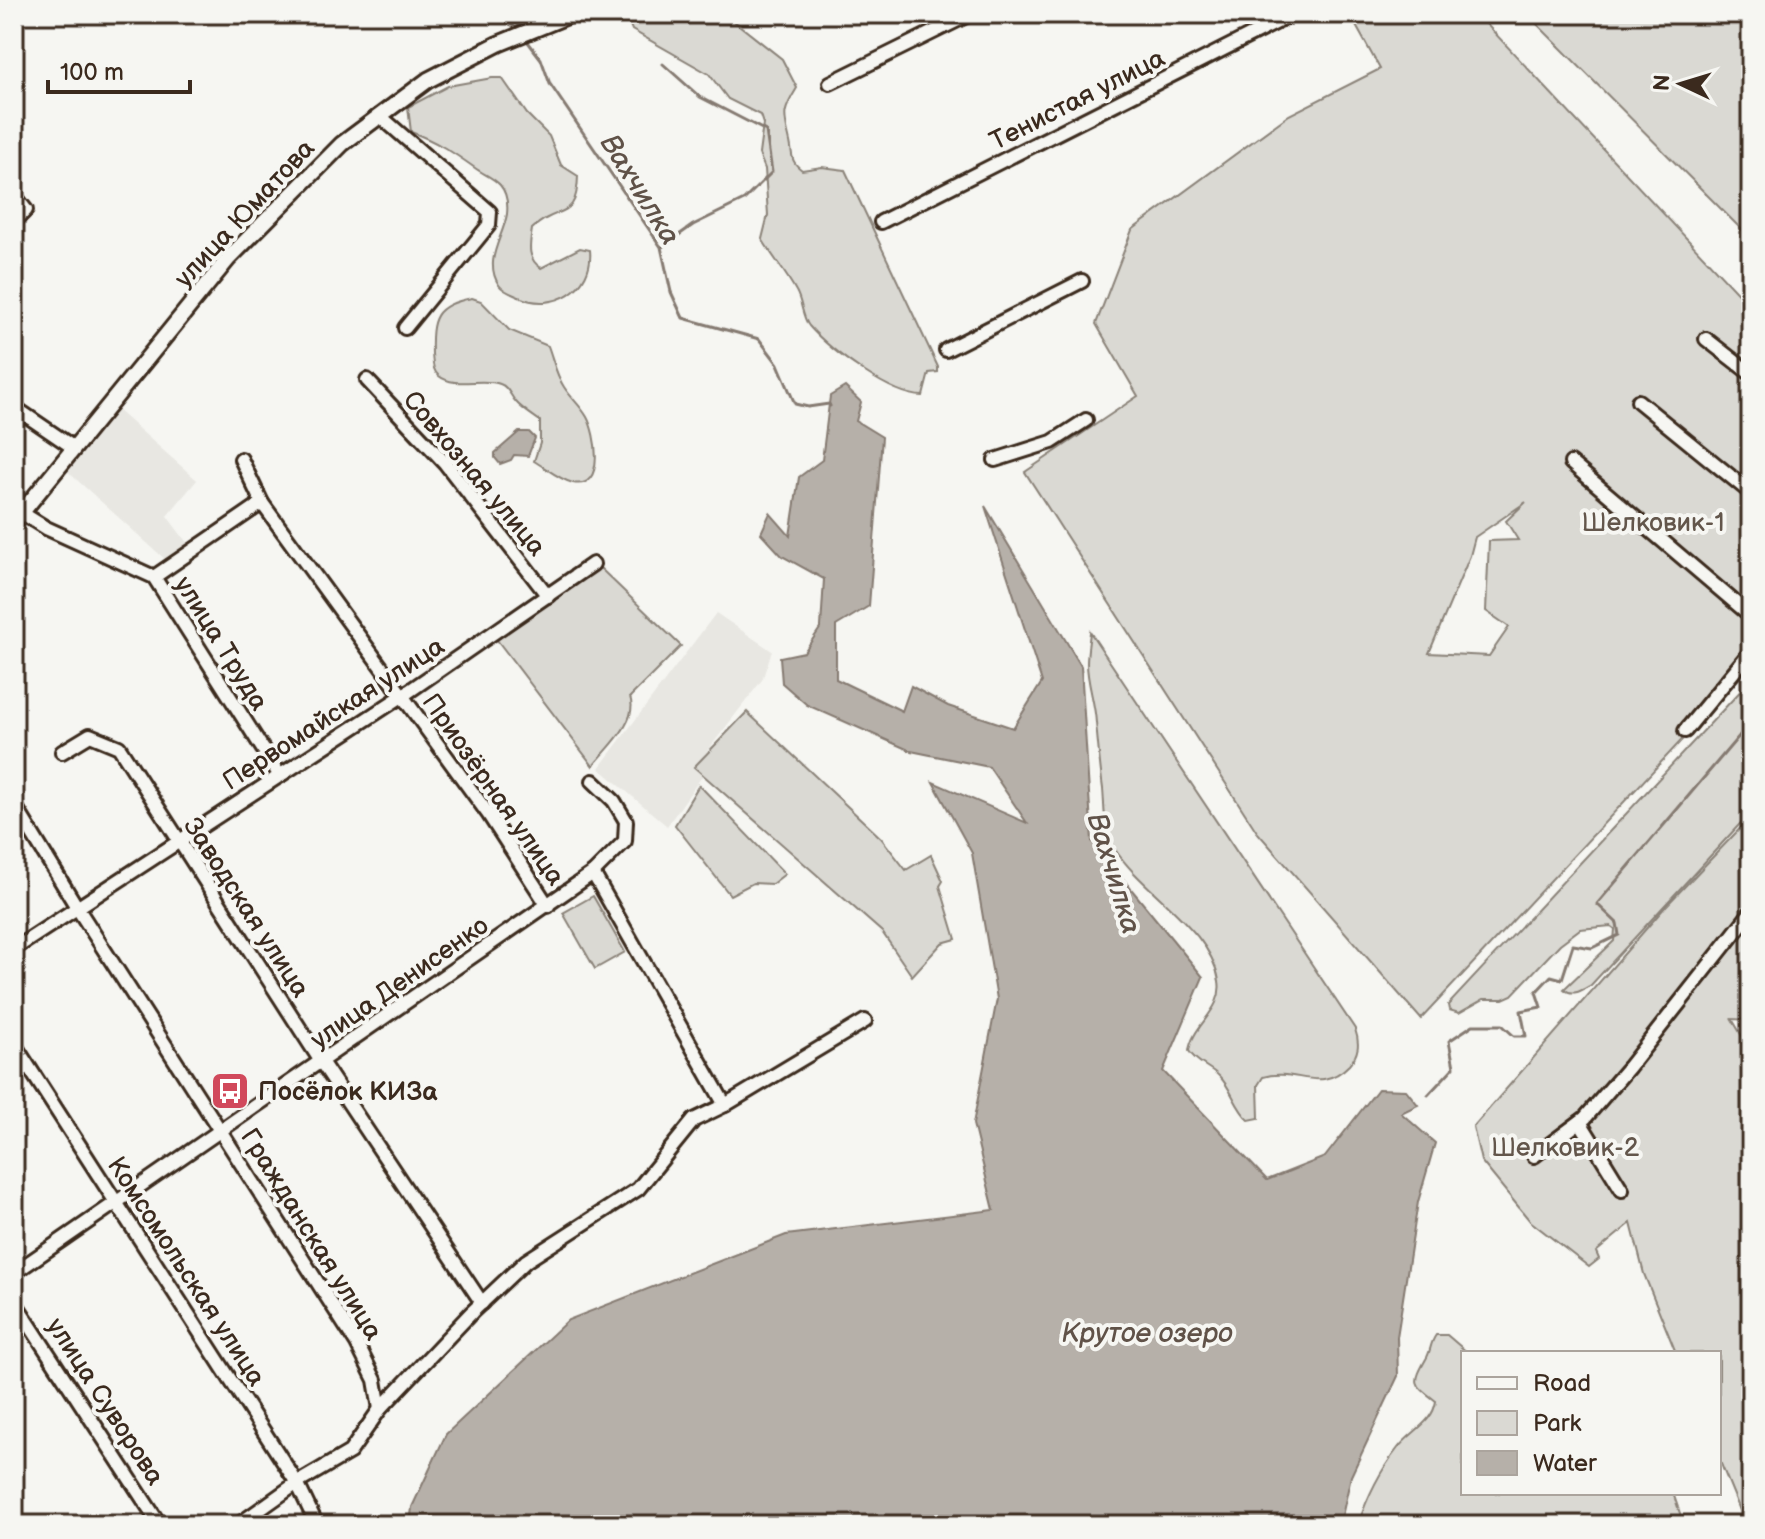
<svg xmlns="http://www.w3.org/2000/svg" width="1765" height="1539" viewBox="0 0 1765 1539" font-family="'Balsamiq Sans',sans-serif">
  <rect width="100%" height="100%" fill="#f6f6f2"/>
  <filter id="ink" filterUnits="userSpaceOnUse"><feTurbulence type="fractalNoise" baseFrequency=".0125" numOctaves="2"/><feDisplacementMap in="SourceGraphic" scale="16" xChannelSelector="R" yChannelSelector="G"/><feConvolveMatrix kernelMatrix="1 2 1 2 8 2 1 2 1" color-interpolation-filters="sRGB"/></filter>
  <g filter="url(#ink)">
    <!-- built -->
    <g fill="#e8e7e2">
      <polygon points="116,409 197,480 167,516 188,544 167,561 67,471"/>
      <polygon points="716,613 772,651 762,680 695,767 703,775 667,826 599,768"/>
    </g>
    <!-- green -->
    <g fill="#dad9d3" stroke="#8a8278" stroke-width="2" fill-rule="evenodd">
      <path d="M631 14H725L782 59 797 88C781 114 784 115 790 142 793 156 790 161 802 170L822 167 845 170 938 367V372L929 373 923 396C891 396 830 350 809 326 802 317 802 301 796 291 786 273 773 257 762 239L768 215 765 169 759 154 763 124 760 115 728 99 709 74 632 30 630 25Z"/>
      <path d="M1360 14H1477L1746 302 1751 299V666L1421 1019 1257 832 1025 472 1138 396 1096 324 1132 230 1289 115 1380 69 1354 22ZM1526 502 1506 521 1518 540 1489 541 1486 611 1509 627 1489 656 1429 653 1470 556 1475 537Z"/>
      <polygon points="1527,14 1751,14 1751,239"/>
      <path d="M492 78H502L527 114 549 136 561 165 578 176C577 223 558 203 532 229 530 244 526 258 541 268L580 248 590 250C594 289 553 313 519 297 512 294 503 291 499 285 483 261 503 238 507 214 508 204 507 193 500 185 493 177 483 174 475 168 454 153 436 141 411 132L408 107 448 86Z"/>
      <path d="M472 298 481 301 509 330 548 346C553 359 556 375 564 387 571 398 581 406 587 417 596 433 606 490 573 483 560 480 546 468 534 461L540 443V421C532 415 522 409 516 402 510 396 509 387 500 384 482 377 455 389 439 376 432 370 433 362 432 354 431 318 434 305 472 298Z"/>
      <path d="M599 567 681 646 630 697C639 721 607 748 593 766L497 640 545 601Z"/>
      <path d="M1090 632 1355 1029C1360 1043 1359 1054 1349 1065 1320 1095 1296 1067 1263 1077L1258 1085 1259 1118 1249 1120C1235 1108 1232 1088 1219 1076 1209 1066 1197 1064 1189 1051 1192 1025 1224 1010 1219 981 1211 928 1142 892 1114 848 1103 830 1105 810 1103 789 1100 767 1098 745 1096 723 1095 702 1087 683 1087 663 1087 653 1089 642 1090 632Z"/>
      <path d="M1748 683 1751 684V812L1591 985C1582 990 1573 997 1564 989L1614 941 1615 929 1611 926 1580 929 1560 944 1512 995 1503 999H1484L1459 1013 1449 1010 1448 1005Z"/>
      <polygon points="747,712 881,838 906,870 931,855 943,881 940,886 956,939 942,943 912,976 882,932 694,767"/>
      <polygon points="699,785 785,874 772,884 753,883 730,895 675,825"/>
      <polygon points="1751,817 1751,1020 1732,1019 1751,1051 1751,1525 1746,1525 1719,1459 1719,1353 1676,1353 1644,1274 1631,1223 1596,1252 1599,1259 1589,1267 1530,1221 1481,1161 1473,1127 1666,906"/>
      <polygon points="593,896 625,952 595,969 563,913"/>
      <path d="M1436 1335H1447L1468 1353H1463V1493H1673L1684 1525H1358C1367 1497 1380 1471 1398 1448 1411 1431 1433 1423 1436 1401 1414 1384 1412 1384 1426 1359 1431 1351 1430 1343 1436 1335Z"/>
    </g>
    <!-- water -->
    <g fill="#b6b0a9" stroke="#857a71" stroke-width="2">
      <polygon points="845,387 861,402 856,421 882,437 869,606 836,626 836,679 902,711 911,686 948,706 1013,728 1042,682 985,506 1081,666 1092,841 1203,977 1163,1071 1267,1180 1325,1157 1378,1089 1406,1090 1418,1105 1401,1113 1435,1143 1418,1202 1397,1337 1398,1376 1351,1476 1340,1525 410,1525 412,1507 446,1434 568,1320 786,1235 994,1210 973,1124 997,999 972,853 933,782 1027,823 989,767 911,751 807,705 782,683 780,657 804,652 821,627 824,579 782,556 761,533 770,513 790,536 799,477 822,460 830,396"/>
      <polygon points="519,432 529,432 535,438 528,456 514,455 511,460 500,464 495,458 495,453"/>
    </g>
    <g fill="none" stroke-linecap="round" stroke-linejoin="round">
      <!-- stream -->
      <g stroke="#857a71" stroke-width="3">
        <polyline points="498,14 517,29"/>
        <polyline points="525,38 541,59 550,84 661,247 671,292 683,318 759,339 778,364 795,404 808,407 829,404 830,406"/>
        <polyline points="662,247 693,225 744,200 772,172 766,131 700,97 663,64"/>
        <polyline points="1428,1095 1454,1067 1449,1041 1473,1025 1502,1025 1514,1036 1526,1036 1521,1011 1541,1007 1536,992 1551,976 1562,979 1573,945 1592,948 1619,935 1617,923 1597,904 1751,722"/>
      </g>
      <defs>
        <g id="minor">
          <polyline points="830,83 970,14"/>
          <polyline points="380,116 490,212 489,225 405,328"/>
          <polyline points="14,195 26,210 14,222"/>
          <polyline points="881,222 1293,14"/>
          <polyline points="1706,339 1751,374"/>
          <polyline points="946,350 1082,281"/>
          <polyline points="367,380 445,463 548,596"/>
          <polyline points="1638,401 1751,493"/>
          <polyline points="14,407 74,448"/>
          <polyline points="241,459 262,503"/>
          <polyline points="995,460 1052,442 1086,420"/>
          <polyline points="1571,463 1751,616"/>
          <polyline points="22,513 46,528 154,577 280,776"/>
          <polyline points="154,577 262,503 489,815 548,906"/>
          <polyline points="1685,731 1751,651"/>
          <polyline points="62,752 90,735 119,747 322,1063 482,1303"/>
          <polyline points="14,804 78,909 357,1344 375,1380 380,1409"/>
          <polyline points="593,873 725,1105"/>
          <polyline points="14,949 402,696 593,564"/>
          <polyline points="14,1044 297,1483 317,1525"/>
          <polyline points="1580,1122 1622,1190"/>
          <polyline points="1534,1156 1585,1118 1629,1067 1751,912"/>
          <polyline points="14,1273 593,873 625,841 626,821 614,801 593,781"/>
          <polyline points="14,1301 160,1525"/>
          <polyline points="238,1525 297,1483 350,1452 380,1409 472,1312 526,1261 638,1189 694,1120 725,1105 865,1021"/>
        </g>
        <polyline id="major" points="14,522 228,259 342,144 428,80 498,44 572,14"/>
      </defs>
      <!-- minor casing -->
      <use href="#minor" stroke="#3b2a1e" stroke-width="18"/>
      <!-- major casing -->
      <use href="#major" stroke="#3b2a1e" stroke-width="20"/>
      <!-- minor -->
      <use href="#minor" stroke="#f6f6f2" stroke-width="12"/>
      <!-- major -->
      <use href="#major" stroke="#f6f6f2" stroke-width="14"/>
    </g>
  </g>
  <!-- icons -->
  <defs>
    <symbol id="bus-square" viewBox="-11 -11 22 22"><rect x="-9" y="-9" width="18" height="18" rx="4" fill="#d1495b" stroke="#f6f6f2"/><path d="M-5-6H5V4H4V6H2V4H-2V6H-4V4H-5ZM-3.5-4V0h7V-4ZM-3.5 1.2v1.5H-2V1.2ZM2 1.2v1.5H3.5V1.2Z" fill="#fff"/></symbol>
  </defs>
  <g fill-rule="evenodd">
    <use href="#bus-square" x="208" y="1069" width="44" height="44"/>
  </g>
  <g text-anchor="middle" stroke-width="8" stroke-linejoin="round" paint-order="stroke">
    <!-- street labels -->
    <g font-size="26" fill="#3b2a1e" stroke="#f6f6f2">
      <text transform="translate(1077 99) rotate(-27)" y="9">Тенистая улица</text>
      <text transform="translate(244 213) rotate(-47)" y="9">улица Юматова</text>
      <text transform="translate(475 473) rotate(50)" y="9">Совхозная улица</text>
      <text transform="translate(222 643) rotate(58)" y="9">улица Труда</text>
      <text transform="translate(333 713) rotate(-33)" y="9">Первомайская улица</text>
      <text transform="translate(494 789) rotate(55)" y="9">Приозёрная улица</text>
      <text transform="translate(247 907) rotate(57)" y="9">Заводская улица</text>
      <text transform="translate(399 982) rotate(-35)" y="9">улица Денисенко</text>
      <text transform="translate(312 1234) rotate(58)" y="9">Гражданская улица</text>
      <text transform="translate(187 1271) rotate(57)" y="9">Комсомольская улица</text>
      <text transform="translate(106 1401) rotate(57)" y="9">улица Суворова</text>
    </g>
    <!-- park labels -->
    <g font-size="26" fill="#63564b" stroke="#f6f6f2">
      <text x="1653" y="531">Шелковик-1</text>
      <text x="1565" y="1156">Шелковик-2</text>
    </g>
    <!-- poi labels -->
    <g font-size="26" font-weight="bold" fill="#3b2a1e" stroke="#f6f6f2" text-anchor="start">
      <text x="258" y="1100">Посёлок КИЗа</text>
    </g>
    <!-- water labels -->
    <g font-size="28" font-style="italic" fill="#605248" stroke="#f6f6f2">
      <text transform="translate(641 189) rotate(58)" y="10">Вахчилка</text>
      <text transform="translate(1115 873) rotate(73)" y="10">Вахчилка</text>
      <text x="1147" y="1342">Крутое озеро</text>
    </g>
  </g>
  <!-- margin -->
  <rect width="1765" height="1539" fill="none" stroke="#f6f6f2" stroke-width="48"/>
  <rect x="24" y="24" width="1717" height="1491" fill="none" stroke="#3b2a1e" stroke-width="3" filter="url(#ink)"/>
  <!-- legend -->
  <rect x="1461" y="1351" width="260" height="144" fill="#f6f6f2" stroke="#aba49d" stroke-width="2"/>
  <rect x="1477" y="1377" width="40" height="12" fill="#f6f6f2" stroke="#aba49d" stroke-width="2"/>
  <text x="1533" y="1391" font-size="24" fill="#3b2a1e">Road</text>
  <rect x="1477" y="1411" width="40" height="24" fill="#dad9d3" stroke="#aba49d" stroke-width="2"/>
  <text x="1533" y="1431" font-size="24" fill="#3b2a1e">Park</text>
  <rect x="1477" y="1451" width="40" height="24" fill="#b6b0a9" stroke="#aba49d" stroke-width="2"/>
  <text x="1533" y="1471" font-size="24" fill="#3b2a1e">Water</text>
  <!-- north arrow -->
  <g transform="translate(1681 84) rotate(274)" stroke="#f6f6f2" stroke-width="6" paint-order="stroke">
  <path d="M0-6L14 30L0 20L-14 30Z" fill="#3b2a1e"/>
  <text y="-12" font-size="22" font-weight="bold" text-anchor="middle" fill="#3b2a1e">N</text>
  </g>
  <!-- scale -->
  <path d="M48 80v12h142v-12" fill="none" stroke="#3b2a1e" stroke-width="4"/>
  <text x="60" y="80" font-size="24" fill="#3b2a1e" stroke="#f6f6f2" stroke-width="6" paint-order="stroke">100 m</text>
</svg>
